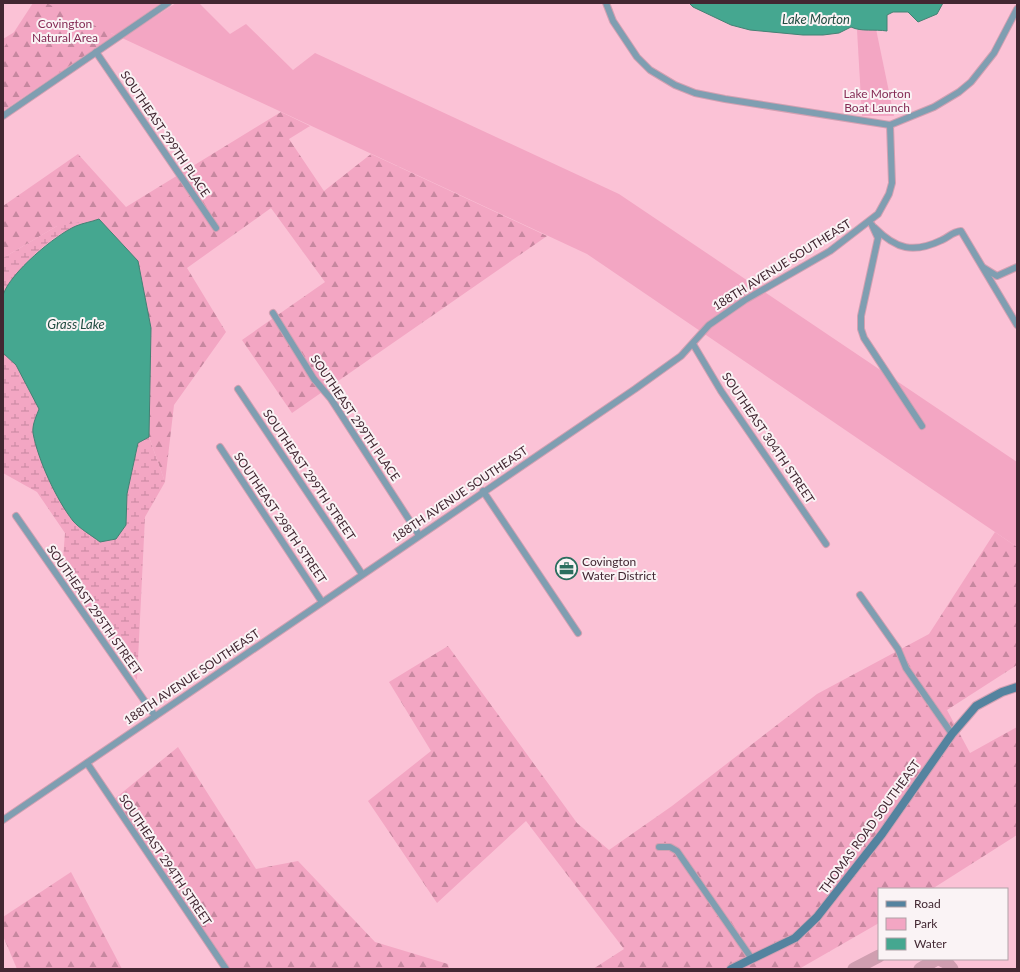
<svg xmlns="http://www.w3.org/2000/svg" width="1020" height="972" viewBox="0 0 1020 972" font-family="Lato,sans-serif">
  <defs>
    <pattern id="forest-firs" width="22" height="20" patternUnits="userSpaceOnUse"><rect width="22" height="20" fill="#f3a6c3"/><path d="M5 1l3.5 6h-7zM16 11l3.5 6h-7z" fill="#c6879f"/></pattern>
    <pattern id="wetland-marsh" width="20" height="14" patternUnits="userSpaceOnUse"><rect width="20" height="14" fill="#f3a6c3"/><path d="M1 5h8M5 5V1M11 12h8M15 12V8" fill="none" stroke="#c6879f"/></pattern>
  </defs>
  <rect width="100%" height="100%" fill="#fbc2d6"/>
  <!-- green -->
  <g fill="#f3a6c3">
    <polygon points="46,3 161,3 115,35 111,33 3,107 3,39 41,16"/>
    <polygon points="176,3 199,3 230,34 246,24 293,70 315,53 619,194 1017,462 1017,547 587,254 122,38"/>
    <polygon points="876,29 894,116 862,116 857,30"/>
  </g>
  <!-- forest -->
  <g fill="url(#forest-firs)">
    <polygon points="33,3 46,3 115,35 3,111 3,49"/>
    <polygon points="281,112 310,126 289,139 324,191 371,154 547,236 292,413 242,340 325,282 271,208 187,268 226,332 174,405 165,482 149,437 151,328 57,226 3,258 3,206 78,154 126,207"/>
    <polygon points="995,532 1017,547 1017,665 947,710 970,753 1017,727 1017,835 932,889 879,889 879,923 799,969 593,969 624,949 526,821 437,903 368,801 431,751 389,682 448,646 577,823 609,850 672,806 817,694 929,634"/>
    <polygon points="178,747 256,869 298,861 375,942 448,964 449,969 227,969 113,800"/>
    <polygon points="71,872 122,969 17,969 3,936 3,917"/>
  </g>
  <!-- wetland -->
  <g fill="url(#wetland-marsh)">
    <path d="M99 219C91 222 83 223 75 226 47 239 17 268 3 295V258L57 226Z"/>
    <polygon points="3,353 16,365 39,409 34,421 126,525 127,494 138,443 149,437 165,482 145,517 137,680 62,573 65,533 37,492 3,473"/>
  </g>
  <!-- water -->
  <g fill="#45a790" stroke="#448174">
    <path d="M689 3H943L937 14 918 22 908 12H893L887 15V31C875 29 861 32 851 27L839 33 823 35H803L750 30 731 25 693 7Z"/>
    <path d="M99 219 138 261 151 328 149 437 138 443 127 494 126 525 116 539 100 542C91 535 80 529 73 521 56 499 38 460 33 433 32 425 36 417 39 409L16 365 3 353C3 340 0 305 3 295 10 273 55 235 76 226 83 223 91 222 99 219Z"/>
  </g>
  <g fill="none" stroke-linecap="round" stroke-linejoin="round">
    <!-- taxiway -->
    <g stroke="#d09eb0" stroke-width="13">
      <polyline points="939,959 947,963 952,969"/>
      <polyline points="854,969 879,956"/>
      <polyline points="920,969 937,959"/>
    </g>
    <defs>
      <g id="street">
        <polyline points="606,3 613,21 637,57 650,70 675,85 695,93 725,99 890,125 934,107 959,92 971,82 994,53 1017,9"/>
        <polyline points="96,52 216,228"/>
        <polyline points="3,116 168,3"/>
        <polyline points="872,225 878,238 861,316 861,329 864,338 922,426"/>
        <path d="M875 228C896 249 913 254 942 240 949 237 952 232 961 231L1017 325"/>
        <polyline points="984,268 997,276 1017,267"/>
        <polyline points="273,313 314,379 331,399 419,535"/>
        <polyline points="693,344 721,391 826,544"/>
        <polyline points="238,389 362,574"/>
        <polyline points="220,447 322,602"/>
        <polyline points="483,491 578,633"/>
        <polyline points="16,516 155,716"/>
        <polyline points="860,595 898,649 906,668 952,734"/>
        <polyline points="87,763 226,969"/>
        <polyline points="3,820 635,389 681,356 709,325 745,300 830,251 878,214 889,194 892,183 890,125"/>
        <polyline points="659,847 670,847 677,851 752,959"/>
      </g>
      <polyline id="secondary" points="731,969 795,938 817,917 882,834 952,734 976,706 1002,692 1017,687"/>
    </defs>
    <!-- street casing -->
    <use href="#street" stroke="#d2a0b2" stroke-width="8"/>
    <!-- secondary casing -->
    <use href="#secondary" stroke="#d2a0b2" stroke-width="10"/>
    <!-- street -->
    <use href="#street" stroke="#7f9eb1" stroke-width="6"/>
    <!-- secondary -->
    <use href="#secondary" stroke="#54839f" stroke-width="8"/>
  </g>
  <!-- icons -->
  <defs>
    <symbol id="office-ring" viewBox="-11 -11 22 22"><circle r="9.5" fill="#faf3f5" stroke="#2b6d5e" stroke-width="1.5"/><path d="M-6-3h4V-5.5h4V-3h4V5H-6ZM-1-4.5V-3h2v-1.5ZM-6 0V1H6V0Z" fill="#2b6d5e"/></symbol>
  </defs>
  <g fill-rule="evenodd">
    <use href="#office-ring" x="554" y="556" width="25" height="25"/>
  </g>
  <g text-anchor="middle" stroke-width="4" stroke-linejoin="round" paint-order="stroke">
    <!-- park labels -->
    <g font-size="12" fill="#852c55" stroke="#faf3f5">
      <text x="65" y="28">Covington<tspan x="65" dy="14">Natural Area</tspan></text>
      <text x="877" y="98">Lake Morton<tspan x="877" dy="14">Boat Launch</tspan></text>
    </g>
    <!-- street labels -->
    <g font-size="12" fill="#422732" stroke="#faf3f5">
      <text transform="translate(165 134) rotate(56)" y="4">SOUTHEAST 299TH PLACE</text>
      <text transform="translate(782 265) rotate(-32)" y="4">188TH AVENUE SOUTHEAST</text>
      <text transform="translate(355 418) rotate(56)" y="4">SOUTHEAST 299TH PLACE</text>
      <text transform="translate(768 438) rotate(56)" y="4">SOUTHEAST 304TH STREET</text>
      <text transform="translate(309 475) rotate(56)" y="4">SOUTHEAST 299TH STREET</text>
      <text transform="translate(460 494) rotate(-34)" y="4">188TH AVENUE SOUTHEAST</text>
      <text transform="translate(280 518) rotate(56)" y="4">SOUTHEAST 298TH STREET</text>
      <text transform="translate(94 610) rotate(55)" y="4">SOUTHEAST 295TH STREET</text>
      <text transform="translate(192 677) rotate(-34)" y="4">188TH AVENUE SOUTHEAST</text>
      <text transform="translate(870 827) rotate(-54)" y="4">THOMAS ROAD SOUTHEAST</text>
      <text transform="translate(165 860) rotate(56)" y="4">SOUTHEAST 294TH STREET</text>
    </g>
    <!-- poi labels -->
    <g font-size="12" fill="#422732" stroke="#faf3f5" text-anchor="start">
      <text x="582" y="566">Covington<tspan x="582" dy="14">Water District</tspan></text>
    </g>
    <!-- water labels -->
    <g font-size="13" font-style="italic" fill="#224d42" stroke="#faf3f5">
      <text x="816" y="24">Lake Morton</text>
      <text x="76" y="329">Grass Lake</text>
    </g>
  </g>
  <!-- border -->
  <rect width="1020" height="972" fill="none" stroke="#422732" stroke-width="8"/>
  <!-- legend -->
  <rect x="878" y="888" width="130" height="72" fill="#faf3f5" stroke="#b0a1a7"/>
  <rect x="886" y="901" width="20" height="6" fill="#54839f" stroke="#b0a1a7"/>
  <text x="914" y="908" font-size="12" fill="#422732">Road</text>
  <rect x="886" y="918" width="20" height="12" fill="#f3a6c3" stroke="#b0a1a7"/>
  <text x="914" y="928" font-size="12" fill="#422732">Park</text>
  <rect x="886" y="938" width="20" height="12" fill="#45a790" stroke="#b0a1a7"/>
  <text x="914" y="948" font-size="12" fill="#422732">Water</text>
</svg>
